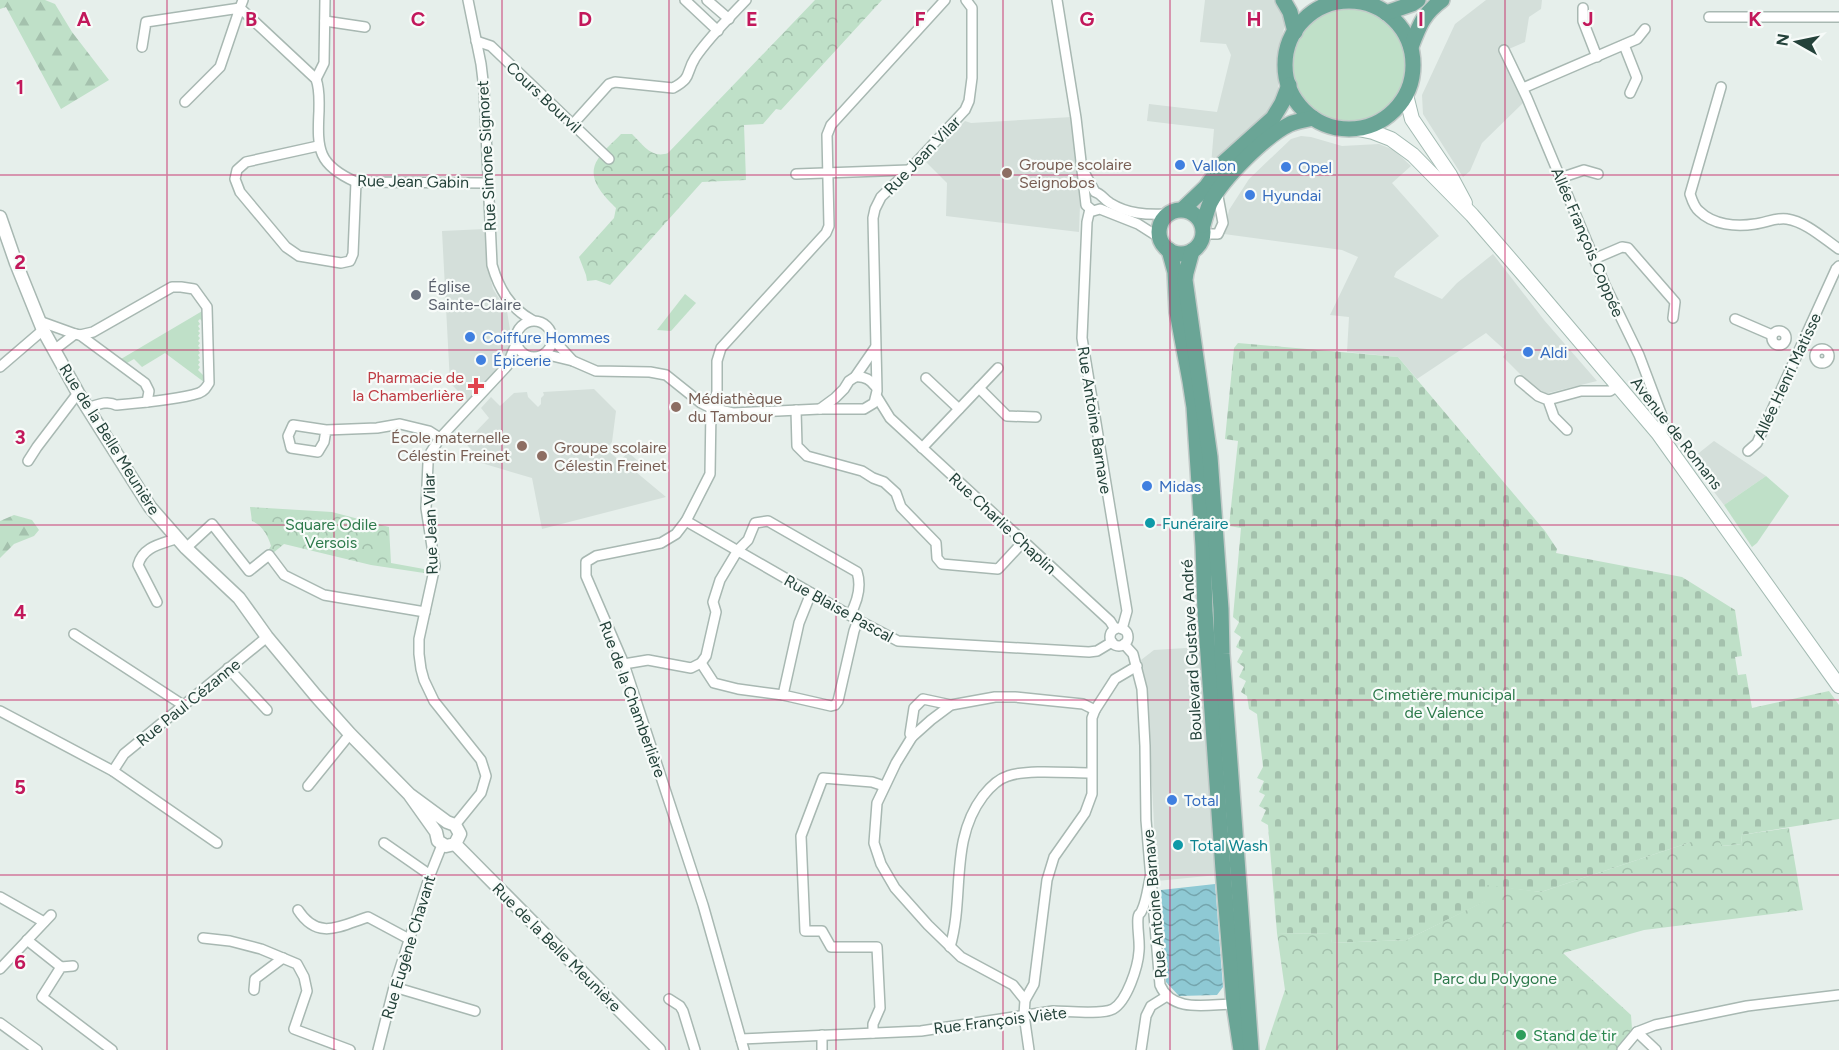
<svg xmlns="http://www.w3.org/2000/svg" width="1839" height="1050" viewBox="0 0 1839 1050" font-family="Figtree,sans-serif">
  <defs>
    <pattern id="forest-firs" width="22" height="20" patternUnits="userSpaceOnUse" patternTransform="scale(1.5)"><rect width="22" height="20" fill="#bfe0c8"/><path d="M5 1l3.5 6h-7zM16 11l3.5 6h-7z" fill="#a4c1ad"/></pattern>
    <pattern id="cemetery-stones" width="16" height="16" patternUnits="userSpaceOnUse" patternTransform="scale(1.5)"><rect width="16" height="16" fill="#bfe0c8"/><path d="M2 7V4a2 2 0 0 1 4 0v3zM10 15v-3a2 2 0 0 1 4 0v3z" fill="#a4c1ad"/></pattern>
    <pattern id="park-crowns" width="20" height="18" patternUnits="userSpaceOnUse" patternTransform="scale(1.5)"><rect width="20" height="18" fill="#bfe0c8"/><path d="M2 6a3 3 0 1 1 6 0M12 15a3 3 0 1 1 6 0" fill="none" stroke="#a4c1ad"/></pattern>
    <pattern id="water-waves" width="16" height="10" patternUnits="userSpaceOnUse" patternTransform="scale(1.5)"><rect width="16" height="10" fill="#8ec9d4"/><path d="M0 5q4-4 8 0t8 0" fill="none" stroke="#74a5ad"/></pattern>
  </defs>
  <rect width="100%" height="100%" fill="#e6efeb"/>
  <!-- built -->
  <g fill="#d4dfda">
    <polygon points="1205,0 1274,0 1282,13 1285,25 1278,51 1278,90 1270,111 1211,165 1214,129 1147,121 1149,104 1217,112 1231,55 1226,44 1200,42"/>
    <polygon points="1486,0 1542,0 1541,9 1529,17 1525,42 1502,52 1524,102 1482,143 1470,171 1463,177 1423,114 1422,95 1455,24"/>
    <polygon points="1072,117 1080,205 1079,232 946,216 947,183 926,162 965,121 971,123"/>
    <polygon points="1301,136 1311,137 1342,146 1379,144 1394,150 1411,166 1392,183 1439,236 1396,272 1394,277 1442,299 1457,283 1493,254 1544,320 1597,381 1544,394 1524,378 1503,357 1507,352 1486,333 1417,379 1398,357 1347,352 1349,317 1330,315 1358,257 1342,250 1224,234 1229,210 1249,179 1291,139"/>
    <polygon points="485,229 489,272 493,289 507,311 511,336 507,357 468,401 450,383 442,231"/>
    <polygon points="594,389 616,411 612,442 606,449 620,461 628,452 639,462 638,466 640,467 636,472 666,497 542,529 532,478 468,459 474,452 465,443 489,418 481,408 491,397 500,406 514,393 527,392 528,397 538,407 541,404 541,398 544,395 543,392"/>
    <polygon points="1714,441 1766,476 1724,505 1690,460"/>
    <polygon points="1202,647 1217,875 1157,881 1147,690 1141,660 1154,650"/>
  </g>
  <!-- green -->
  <g fill="#bfe0c8">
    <circle cx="1349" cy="66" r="57"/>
    <polygon points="685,294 696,303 671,331 657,330"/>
    <polygon points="204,310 205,324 200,319 198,321 200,324 198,326 200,329 198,331 200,333 198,336 200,338 198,341 200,343 198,346 200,348 198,350 200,353 198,355 200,358 198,360 200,362 198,365 200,367 198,370 205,377 204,382 165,353 142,367 134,359 127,363 121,359"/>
    <polygon points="1766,476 1789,496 1757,543 1752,547 1724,505"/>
  </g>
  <!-- forest -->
  <g fill="url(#forest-firs)">
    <polygon points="0,0 45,0 55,4 72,32 109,80 61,109 6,7 0,9"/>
    <polygon points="14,515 32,520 39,530 34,536 14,544 0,558 0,521"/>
  </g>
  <!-- cemetery -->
  <polygon fill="url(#cemetery-stones)" points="1238,343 1398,357 1545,531 1557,549 1556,553 1682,577 1735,610 1742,656 1735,657 1738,675 1746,674 1752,708 1829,691 1839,705 1839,819 1741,835 1742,844 1721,846 1691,842 1541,892 1486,886 1486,901 1406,940 1332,943 1330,934 1277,933 1268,825 1261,821 1266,810 1259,806 1265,795 1259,792 1264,781 1257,778 1263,767 1257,714 1249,709 1247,696 1241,692 1246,681 1239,677 1244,667 1237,662 1243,651 1236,647 1241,637 1234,632 1239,622 1233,617 1241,528 1229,526 1238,441 1225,439 1234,348"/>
  <!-- park -->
  <g fill="url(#park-crowns)">
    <path d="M815 0H882L781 110 776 109 763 124 744 125 746 180 702 182 610 285 596 280 587 281 586 275 579 257 614 218 616 208C604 196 585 178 598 159 603 150 614 142 621 134H632C643 145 652 159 668 153Z"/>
    <path d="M250 507 332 512 389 527 391 563 424 569V573L371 565 284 544 273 553 269 549 271 546C268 535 262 525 252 521Z"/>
    <polygon points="1789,828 1803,910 1644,930 1563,953 1631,1015 1632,1029 1617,1050 1265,1050 1285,990 1277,933 1331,934 1332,943 1406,940 1485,901 1486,885 1541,892 1691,842 1719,839 1722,846 1742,844 1741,835"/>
  </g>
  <!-- water -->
  <polygon fill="url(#water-waves)" points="1215,884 1223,987 1217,995 1179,996 1166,982 1161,890"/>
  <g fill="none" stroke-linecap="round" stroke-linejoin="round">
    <defs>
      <g id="minor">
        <path d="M243 0 240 8 316 79C320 90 319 99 319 111 317 150 318 165 356 182L487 183"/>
        <path d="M468 0 481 64 484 89 492 265C499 289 510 308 532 320"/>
        <polyline points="685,0 718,31"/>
        <polyline points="707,0 729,19"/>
        <polyline points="1057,0 1076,118 1086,205 1093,211 1100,209 1138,224 1160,238"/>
        <polyline points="1583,8 1583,21 1597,57"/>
        <polyline points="1709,17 1839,17"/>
        <polyline points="325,21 365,27"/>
        <polyline points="476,41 491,46 609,159"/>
        <polyline points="1624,45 1637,78 1630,93"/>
        <polyline points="142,47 146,22 240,8 220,67 185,102"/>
        <polyline points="1504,50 1527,98 1605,285 1639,355 1662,416 1663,429 1658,433"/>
        <polyline points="316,79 324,63 325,0"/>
        <path d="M1721 87 1690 194C1692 200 1694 207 1699 211 1713 225 1736 227 1755 224 1765 223 1777 217 1787 219 1806 222 1823 238 1839 249"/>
        <polyline points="1523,88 1637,39 1645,29"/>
        <path d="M573 124 609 84 615 82 673 88C693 77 685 74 695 58 709 37 729 18 746 0"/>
        <polyline points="318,146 246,162 237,170 235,179 240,192 286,247 299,256 341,263 350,261 353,254 356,182"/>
        <polyline points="796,174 909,170"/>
        <path d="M1085 174 1095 192C1102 194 1103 199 1110 203 1128 214 1146 215 1167 214"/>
        <polyline points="1560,178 1584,170 1598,174"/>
        <polyline points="1090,209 1087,222 1082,338 1127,611 1122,629"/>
        <polyline points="1204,234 1218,234 1223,223 1217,191"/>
        <polyline points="1594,259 1622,247 1628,248 1675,302 1673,318"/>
        <polyline points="1735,319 1772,335"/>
        <circle cx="534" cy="339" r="18"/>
        <path d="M39 321 75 334 80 335 93 332 172 287H181L194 289 207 307 209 383C206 388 204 391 199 393 177 400 140 403 116 405 107 400 97 405 87 408"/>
        <circle cx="1779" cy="338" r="7"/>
        <polyline points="80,335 145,383 149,391 147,402"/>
        <polyline points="552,338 573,361"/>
        <circle cx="1822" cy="356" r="7"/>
        <polyline points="54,350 75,334"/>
        <polyline points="544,354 573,361 596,371 650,372 666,375 701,403 711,408 733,413 820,409 864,409 874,403 877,391 873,218 875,209 881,197 909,170 965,110 969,101 972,78 972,8 966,0"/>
        <polyline points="0,367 43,330"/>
        <path d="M855 377C864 376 870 379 875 386"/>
        <polyline points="926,378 959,409"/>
        <polyline points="1520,381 1538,396 1548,400 1554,417 1567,430"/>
        <polyline points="979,388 998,368"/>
        <polyline points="877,397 890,418 1110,621 1115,629"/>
        <polyline points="1548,400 1581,391 1610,391 1618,386"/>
        <polyline points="820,409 835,398 844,389 849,381 855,377 875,348"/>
        <polyline points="796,410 797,446 807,456 862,471 873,478 884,482 896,493 901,507 936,543 937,558 942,564 998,569 1023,542"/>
        <polyline points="326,430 324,442 318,452 291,448 288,436 293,425 326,430 377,428 400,424 429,431 440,438"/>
        <polyline points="922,448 979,388 1007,416 1036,417"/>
        <polyline points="1748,451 1757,443 1836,269 1839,266"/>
        <polyline points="28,461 37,447 78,393"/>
        <polyline points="686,521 858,620 898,641 1089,652 1097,651 1112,642"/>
        <polyline points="186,548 212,524 249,571 269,555 284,575 324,595 425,612"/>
        <polyline points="811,593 799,623 783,695 831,706 835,705 838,701 854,631 858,620"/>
        <path d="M157 602 138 565C143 546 162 544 178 538"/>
        <circle cx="1119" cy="637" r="9"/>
        <polyline points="74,634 183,705"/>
        <path d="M1124 644 1133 654 1142 689 1145 746 1146 820 1160 985C1173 1015 1211 1003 1238 1004"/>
        <polyline points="701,663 714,683 738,689 783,695"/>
        <path d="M624 664 648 660 691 668 701 663 706 656 716 612 713 602 720 580 738 550 748 540 755 523 768 521 857 572C862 587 857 602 850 615"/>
        <polyline points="228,668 267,710"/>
        <polyline points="0,711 113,771 217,843"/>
        <polyline points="912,737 910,734 914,708 923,699 951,705"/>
        <polyline points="113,771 124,754 267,637"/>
        <polyline points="308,786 350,734"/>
        <polyline points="455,825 481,793 486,776 481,760 434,701 424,680 421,669 419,654 419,639 435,566 426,508 428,463 431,452 440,438 507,366 516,344"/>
        <polyline points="384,843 430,875"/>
        <polyline points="0,897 44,922"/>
        <path d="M298 910C318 941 340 926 368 917L409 939"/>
        <polyline points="203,938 230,941 261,949 297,964 304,977 307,991 294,1029 350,1050"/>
        <polyline points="27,940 61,967"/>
        <path d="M950 947C965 896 949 841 983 796 990 787 998 779 1008 776 1027 769 1070 773 1091 773"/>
        <polyline points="73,966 61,967 42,997 112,1050"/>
        <polyline points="0,969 51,915"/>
        <polyline points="394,987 475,1011"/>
        <polyline points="254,990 255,979 283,958"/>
        <polyline points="669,999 680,1006 683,1011 695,1050"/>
        <polyline points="1025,1000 1034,984 1047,880 1054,857 1085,813 1092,794 1092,718 1095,710 1115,679 1137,666"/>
        <polyline points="0,1023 37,1050"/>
        <polyline points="1637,1032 1656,1050"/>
        <polyline points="873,1033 873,1024 880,1008 877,947 831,947 822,931 805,931 801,836 823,778 872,782 884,786"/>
        <polyline points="822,1035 822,1050"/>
        <path d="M741 1039 921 1031 1053 1011C1067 1011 1102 1015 1113 1009 1127 1001 1138 967 1139 951 1140 940 1137 929 1138 918 1139 911 1139 917 1142 910 1147 900 1148 885 1151 874"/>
        <polyline points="378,1050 394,987 430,875 442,845"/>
        <polyline points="744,1050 703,905 624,664 586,576 586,562 596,556 661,543 676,534 686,521 710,474 711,408 717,392 717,361 721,348 826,233 829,226 827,135 831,125 945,0"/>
        <polyline points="1029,1050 1024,1015 1025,1000 1013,985 961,957 928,925 895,888 881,864 874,843 877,803 896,763 912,737 931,720 951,705 995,697 1015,697 1083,704 1095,710"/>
        <polyline points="1141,1050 1146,1016 1151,1006 1167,996"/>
        <polyline points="1622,1050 1637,1032 1655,1025 1747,1006 1839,995"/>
      </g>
      <g id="tertiary">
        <polyline points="0,217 16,263 43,330 78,393 150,507 186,548 239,598 267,637 316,696 350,734 409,794 436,832 438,841 446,846 455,844 460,834 455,825 447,822 409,794"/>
        <polyline points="455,844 659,1050"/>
      </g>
      <g id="secondary">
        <polyline points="1406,95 1412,119 1450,175 1465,203"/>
        <polyline points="1358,129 1373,132 1391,139 1413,155 1472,215 1523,274 1658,433 1839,686"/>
      </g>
      <g id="primary">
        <polyline points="1283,0 1290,12 1295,32"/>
        <circle cx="1349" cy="65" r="64"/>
        <polyline points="1386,13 1412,4 1418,0"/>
        <path d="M1411 47C1419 26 1423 14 1442 0"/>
        <polyline points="1183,209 1206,187 1223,163 1273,118 1282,103 1289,85"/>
        <circle cx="1181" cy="232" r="22"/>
        <path d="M1203 225C1205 218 1207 210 1210 203 1223 178 1265 136 1290 124 1297 121 1305 120 1313 118"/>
        <polyline points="1169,250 1175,272 1177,312 1190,381 1194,407 1203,546 1205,611 1223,870 1234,1004 1241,1050"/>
        <polyline points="1192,251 1186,273 1185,280 1210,457 1221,609 1222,654 1251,1050"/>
      </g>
    </defs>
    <!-- minor casing -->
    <use href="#minor" stroke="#a8b8b2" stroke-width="12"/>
    <!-- tertiary casing -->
    <use href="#tertiary" stroke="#a8b8b2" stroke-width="15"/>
    <!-- secondary casing -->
    <use href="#secondary" stroke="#a4bbb3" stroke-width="16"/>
    <!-- primary casing -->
    <use href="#primary" stroke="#c2cac8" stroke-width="18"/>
    <!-- minor -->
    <use href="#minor" stroke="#fff" stroke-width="9"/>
    <!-- tertiary -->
    <use href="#tertiary" stroke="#fff" stroke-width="12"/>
    <!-- secondary -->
    <use href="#secondary" stroke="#fff" stroke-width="14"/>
    <!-- primary -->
    <use href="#primary" stroke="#6aa596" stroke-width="15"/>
  </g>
  <!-- grid -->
  <path fill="none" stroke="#c2185b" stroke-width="1.5" stroke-opacity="0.55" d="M167 0V1050M334 0V1050M502 0V1050M669 0V1050M836 0V1050M1003 0V1050M1170 0V1050M1337 0V1050M1505 0V1050M1672 0V1050M0 175H1839M0 350H1839M0 525H1839M0 700H1839M0 875H1839"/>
  <!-- markers -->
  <g fill="#3f7fe0" stroke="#f7fbf9" stroke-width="2">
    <circle cx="1180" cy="165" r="6"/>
    <circle cx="1286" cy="167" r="6"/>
    <circle cx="1250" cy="195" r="6"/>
    <circle cx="470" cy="337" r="6"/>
    <circle cx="1528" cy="352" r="6"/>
    <circle cx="481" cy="360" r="6"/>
    <circle cx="1147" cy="486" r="6"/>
    <circle cx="1172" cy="800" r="6"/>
  </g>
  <g fill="#8d6e63" stroke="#f7fbf9" stroke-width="2">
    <circle cx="1007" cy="173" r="6"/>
    <circle cx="676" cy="407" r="6"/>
    <circle cx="522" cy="446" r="6"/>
    <circle cx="542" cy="456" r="6"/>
  </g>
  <circle fill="#6b7280" stroke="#f7fbf9" stroke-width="2" cx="416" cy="295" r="6"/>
  <path fill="#e0444e" stroke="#f7fbf9" stroke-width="2" d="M473 377h6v6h6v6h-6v6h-6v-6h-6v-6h6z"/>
  <g fill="#0f9aa8" stroke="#f7fbf9" stroke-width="2">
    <circle cx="1150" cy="523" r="6"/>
    <circle cx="1178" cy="845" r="6"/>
  </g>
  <circle fill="#2e9e5b" stroke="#f7fbf9" stroke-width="2" cx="1521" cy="1035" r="6"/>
  <g text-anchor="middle" stroke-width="4.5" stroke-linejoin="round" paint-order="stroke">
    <!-- street labels -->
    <g font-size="16" fill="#24423a" stroke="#f7fbf9">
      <text transform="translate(544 97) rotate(43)" y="6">Cours Bourvil</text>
      <text transform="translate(922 155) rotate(-46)" y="6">Rue Jean Vilar</text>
      <text transform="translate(486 156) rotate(-93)" y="6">Rue Simone Signoret</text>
      <text transform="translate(413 181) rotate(1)" y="6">Rue Jean Gabin</text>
      <text transform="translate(1588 242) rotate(67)" y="6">Allée François Coppée</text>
      <text transform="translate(1787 376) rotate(-65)" y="6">Allée Henri Matisse</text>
      <text transform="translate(1095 420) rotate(81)" y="6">Rue Antoine Barnave</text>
      <text transform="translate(1677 433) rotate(52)" y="6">Avenue de Romans</text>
      <text transform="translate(110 439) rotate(58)" y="6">Rue de la Belle Meunière</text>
      <text transform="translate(1003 523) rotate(43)" y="6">Rue Charlie Chaplin</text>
      <text transform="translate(430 524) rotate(-92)" y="6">Rue Jean Vilar</text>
      <text transform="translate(839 608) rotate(29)" y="6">Rue Blaise Pascal</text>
      <text transform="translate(1191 650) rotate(-93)" y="6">Boulevard Gustave André</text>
      <text transform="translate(633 699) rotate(70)" y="6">Rue de la Chamberlière</text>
      <text transform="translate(188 702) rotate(-39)" y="6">Rue Paul Cézanne</text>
      <text transform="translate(1154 904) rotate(-95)" y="6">Rue Antoine Barnave</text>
      <text transform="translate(408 947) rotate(-73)" y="6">Rue Eugène Chavant</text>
      <text transform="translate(557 947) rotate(45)" y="6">Rue de la Belle Meunière</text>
      <text transform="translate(1000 1020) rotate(-7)" y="6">Rue François Viète</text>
    </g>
    <!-- education labels -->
    <g font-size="16" fill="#785e54" stroke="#f7fbf9" text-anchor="start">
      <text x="1019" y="170">Groupe scolaire<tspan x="1019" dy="18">Seignobos</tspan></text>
      <text x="688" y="404">Médiathèque<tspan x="688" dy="18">du Tambour</tspan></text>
      <text x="510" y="443" text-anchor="end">École maternelle<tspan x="510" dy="18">Célestin Freinet</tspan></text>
      <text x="554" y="453">Groupe scolaire<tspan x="554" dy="18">Célestin Freinet</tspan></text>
    </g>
    <!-- shop labels -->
    <g font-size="16" fill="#366cbe" stroke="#f7fbf9" text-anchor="start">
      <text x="1192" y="171">Vallon</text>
      <text x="1298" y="173">Opel</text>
      <text x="1262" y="201">Hyundai</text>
      <text x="482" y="343">Coiffure Hommes</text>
      <text x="1540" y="358">Aldi</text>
      <text x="493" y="366">Épicerie</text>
      <text x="1159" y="492">Midas</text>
      <text x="1184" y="806">Total</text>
    </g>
    <!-- worship labels -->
    <g font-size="16" fill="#5b616d" stroke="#f7fbf9" text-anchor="start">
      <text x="428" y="292">Église<tspan x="428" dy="18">Sainte-Claire</tspan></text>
    </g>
    <!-- health labels -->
    <g font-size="16" fill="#be3a42" stroke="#f7fbf9" text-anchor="end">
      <text x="464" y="383">Pharmacie de<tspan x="464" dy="18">la Chamberlière</tspan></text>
    </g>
    <!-- culture labels -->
    <g font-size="16" fill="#0d838f" stroke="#f7fbf9" text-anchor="start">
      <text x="1162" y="529">Funéraire</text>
      <text x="1190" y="851">Total Wash</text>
    </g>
    <!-- park labels -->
    <g font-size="16" fill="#2d7a4b" stroke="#f7fbf9">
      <text x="331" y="530">Square Odile<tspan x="331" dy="18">Versois</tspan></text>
      <text x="1444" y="700">Cimetière municipal<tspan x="1444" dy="18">de Valence</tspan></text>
      <text x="1495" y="984">Parc du Polygone</text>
    </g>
    <!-- leisure labels -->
    <g font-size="16" fill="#27864d" stroke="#f7fbf9" text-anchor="start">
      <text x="1533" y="1041">Stand de tir</text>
    </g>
  </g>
  <g font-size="20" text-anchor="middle" font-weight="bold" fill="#c2185b" stroke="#f7fbf9" stroke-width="4.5" stroke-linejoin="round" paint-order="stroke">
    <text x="84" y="26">A</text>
    <text x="251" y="26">B</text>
    <text x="418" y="26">C</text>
    <text x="585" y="26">D</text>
    <text x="752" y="26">E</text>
    <text x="920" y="26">F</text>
    <text x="1087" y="26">G</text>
    <text x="1254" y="26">H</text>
    <text x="1421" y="26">I</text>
    <text x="1588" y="26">J</text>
    <text x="1755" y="26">K</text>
    <text x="20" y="94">1</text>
    <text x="20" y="269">2</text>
    <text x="20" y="444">3</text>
    <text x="20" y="619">4</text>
    <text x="20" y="794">5</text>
    <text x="20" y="969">6</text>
  </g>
  <!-- north arrow -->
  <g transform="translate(1797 42) rotate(279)" stroke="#f7fbf9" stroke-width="4.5" paint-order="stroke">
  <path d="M0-4.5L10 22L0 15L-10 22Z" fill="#24423a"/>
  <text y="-9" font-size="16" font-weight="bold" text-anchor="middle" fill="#24423a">N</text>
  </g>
</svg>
